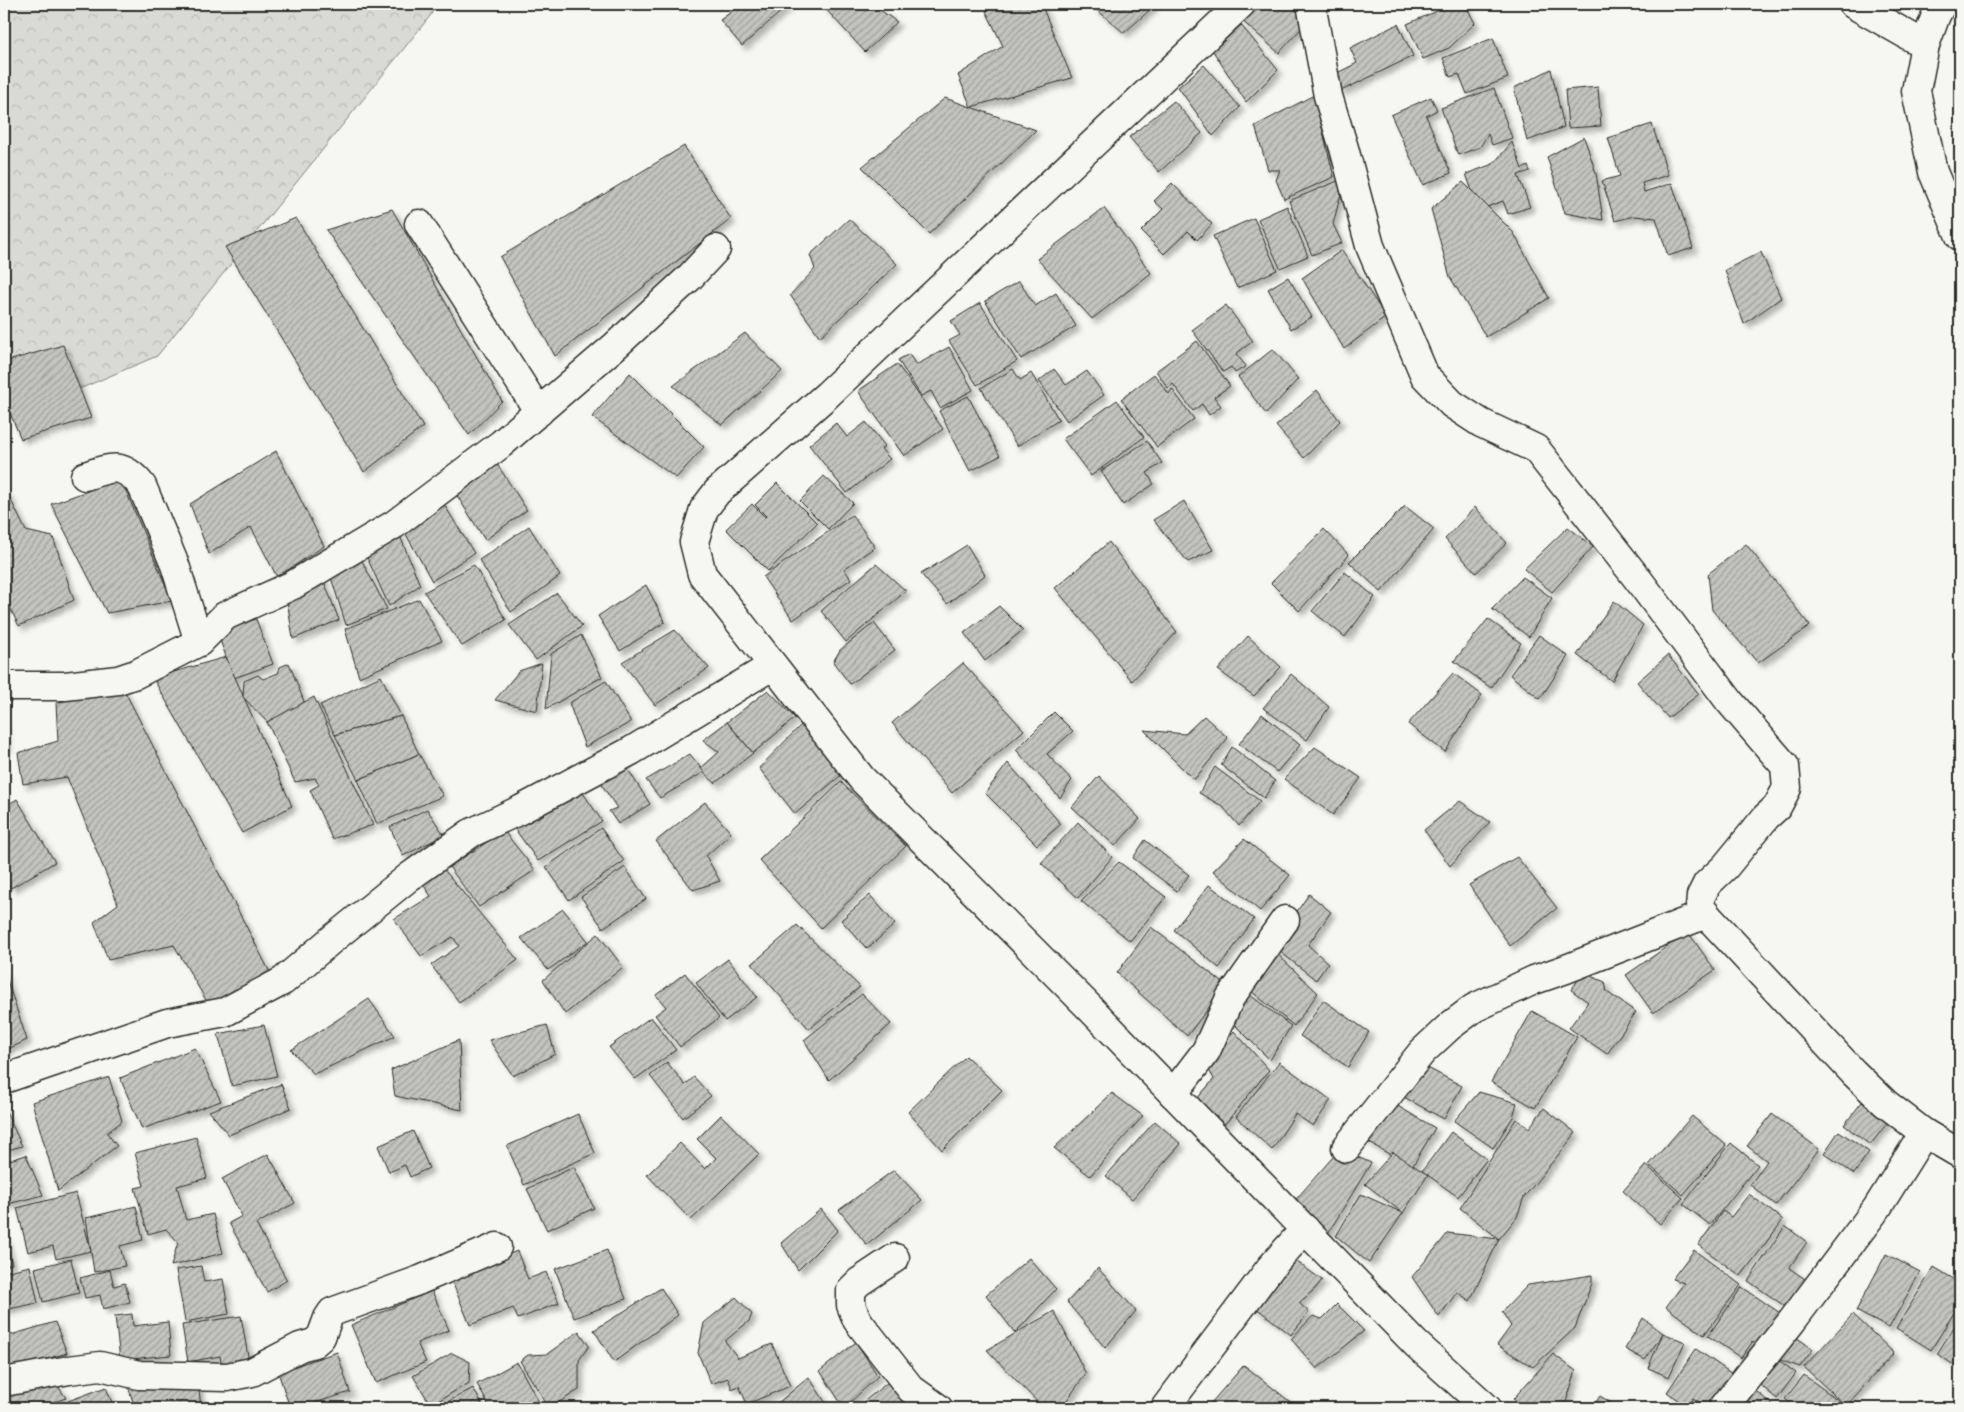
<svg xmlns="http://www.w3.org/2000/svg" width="1964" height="1412" viewBox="0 0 1964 1412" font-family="Pangolin,sans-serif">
  <defs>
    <pattern id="forest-crowns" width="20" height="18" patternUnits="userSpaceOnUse" patternTransform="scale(1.25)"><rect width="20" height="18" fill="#d9d9d5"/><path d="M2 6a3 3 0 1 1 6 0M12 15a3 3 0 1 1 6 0" fill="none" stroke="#babab7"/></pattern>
    <pattern id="building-hatch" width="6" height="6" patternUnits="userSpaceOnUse" patternTransform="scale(1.25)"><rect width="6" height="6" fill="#c3c3c0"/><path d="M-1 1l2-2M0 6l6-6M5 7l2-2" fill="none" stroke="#9f9f9c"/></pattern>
    <filter id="shadow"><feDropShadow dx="4.5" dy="4.5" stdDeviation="2.5" flood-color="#0004"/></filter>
  </defs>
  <rect width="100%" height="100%" fill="#f6f6f2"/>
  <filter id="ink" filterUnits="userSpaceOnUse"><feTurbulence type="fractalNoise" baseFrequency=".02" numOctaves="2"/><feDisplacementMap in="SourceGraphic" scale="10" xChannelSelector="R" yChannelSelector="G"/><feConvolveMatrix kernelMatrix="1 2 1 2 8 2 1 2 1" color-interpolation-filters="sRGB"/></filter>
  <g filter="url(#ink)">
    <!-- forest -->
    <polygon fill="url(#forest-crowns)" stroke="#828280" points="4,4 437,4 430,16 157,356 4,421"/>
    <!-- building -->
    <g fill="url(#building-hatch)" stroke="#2b2b2b" filter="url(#shadow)">
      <polygon points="730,4 741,4 734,9"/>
      <polygon points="742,4 784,4 787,6 742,46 720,20"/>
      <polygon points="821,4 872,4 897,22 865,52"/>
      <polygon points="995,4 1041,4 1072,78 971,107 958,75 1003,46 986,11"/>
      <polygon points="1090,4 1151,4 1153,7 1124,33"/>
      <polygon points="1252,4 1288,4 1308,21 1279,53 1239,18"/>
      <polygon points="1438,4 1465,4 1475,23 1449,48 1423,59 1407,24 1437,11"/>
      <polygon points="1398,24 1413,56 1341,91 1333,75 1357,63 1350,48"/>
      <polygon points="1241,25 1278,70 1246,102 1213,51"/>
      <polygon points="1493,38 1508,78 1467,94 1459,74 1450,77 1443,58"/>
      <polygon points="1204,65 1240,107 1213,136 1178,87"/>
      <polygon points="1551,69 1564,127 1527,141 1514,88"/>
      <polygon points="1598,87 1601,126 1568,128 1565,90"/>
      <polygon points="1494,88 1512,138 1492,145 1488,134 1480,147 1458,155 1441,108"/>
      <polygon points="1314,95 1334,177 1284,199 1276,180 1280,170 1268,170 1255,126"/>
      <polygon points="1431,97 1437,110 1426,116 1451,173 1423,185 1391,115"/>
      <polygon points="945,98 1036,130 929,234 862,167"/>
      <polygon points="1174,101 1202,133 1159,172 1129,137"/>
      <polygon points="1652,124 1668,175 1642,183 1644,192 1672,183 1693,248 1668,256 1656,218 1634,216 1615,221 1602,181 1620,176 1608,138"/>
      <polygon points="1584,137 1596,173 1603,220 1565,213 1547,157"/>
      <polygon points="1512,142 1522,169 1528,166 1530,171 1518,175 1530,207 1508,214 1503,201 1479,210 1466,174 1493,164"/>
      <polygon points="684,146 731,219 555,356 500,257"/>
      <polygon points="1345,178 1333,224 1342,243 1312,255 1289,201"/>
      <polygon points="1463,182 1513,232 1549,298 1486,337 1450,277 1431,209"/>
      <polygon points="1172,183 1212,224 1197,240 1188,231 1164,254 1141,231 1163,209 1154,201"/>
      <polygon points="1287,206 1308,256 1280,268 1258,219"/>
      <polygon points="1104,208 1151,273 1092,319 1037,259"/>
      <polygon points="392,209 502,401 469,435 326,230"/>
      <polygon points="296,218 423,427 364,472 225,247"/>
      <polygon points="1254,218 1277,270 1237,288 1213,236"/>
      <polygon points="849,219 897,264 820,337 790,295 815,269 810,255"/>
      <polygon points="1342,250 1386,317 1344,349 1302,278"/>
      <polygon points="1761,252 1781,298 1744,324 1725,270"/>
      <polygon points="1288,277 1312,317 1291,329 1268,289"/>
      <polygon points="1019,281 1035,306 1056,293 1076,326 1021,359 985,301"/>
      <polygon points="980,303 1017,361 977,385 949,341 960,335 951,321"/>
      <polygon points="1226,305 1253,341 1236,354 1246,366 1235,373 1231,367 1223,372 1192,330"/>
      <polygon points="745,333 782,371 722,425 673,386"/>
      <polygon points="1197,341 1230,386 1214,397 1221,406 1209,415 1202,404 1193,411 1173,384 1168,388 1156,371"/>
      <polygon points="63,345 91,418 21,439 4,399 4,362"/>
      <polygon points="949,347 973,390 940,408 931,391 921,396 898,360 909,354 916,365"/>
      <polygon points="1273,349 1298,379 1266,414 1238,377"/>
      <polygon points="897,364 943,429 904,456 858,391"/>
      <polygon points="1013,369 1020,380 1031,373 1059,420 1017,446 981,388"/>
      <polygon points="1054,369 1066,385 1087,371 1104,395 1067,421 1039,381"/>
      <polygon points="630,373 704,447 676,478 592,417"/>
      <polygon points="1154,374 1169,394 1172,389 1194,419 1157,447 1121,399"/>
      <polygon points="1317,390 1340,421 1304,458 1276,426"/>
      <polygon points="968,396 1000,456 970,471 939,411"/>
      <polygon points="1117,400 1144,437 1091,476 1063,439"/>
      <polygon points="866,422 885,446 881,449 890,459 847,493 809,445 836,423 847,437"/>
      <polygon points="1147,441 1162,463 1147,473 1154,484 1123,505 1101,471"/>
      <polygon points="276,451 324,546 277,577 251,527 209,554 190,504"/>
      <polygon points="497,464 527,510 485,540 456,494"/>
      <polygon points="824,476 853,503 828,529 800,501"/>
      <polygon points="121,479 172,601 107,613 51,504"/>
      <polygon points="777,483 817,523 768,571 726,529 752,504 765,517 766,516 755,505"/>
      <polygon points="7,492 26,531 53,537 74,600 19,626 4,596 4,493"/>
      <polygon points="442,501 474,553 432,581 403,529"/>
      <polygon points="1184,501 1213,550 1188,562 1153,520"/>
      <polygon points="1405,506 1434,529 1381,592 1349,562"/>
      <polygon points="1475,507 1507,543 1476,573 1445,539"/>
      <polygon points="852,515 875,547 844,569 851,579 793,620 763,577"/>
      <polygon points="529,526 560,576 511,612 479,560"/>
      <polygon points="1568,527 1593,547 1552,592 1524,569"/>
      <polygon points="1324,529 1349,555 1299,611 1271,583"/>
      <polygon points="398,531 420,585 389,606 365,553"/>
      <polygon points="1109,542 1177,632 1132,681 1055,588"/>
      <polygon points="1746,544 1810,626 1758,663 1712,610 1708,574"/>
      <polygon points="967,545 985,575 947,604 921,574"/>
      <polygon points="359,555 387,609 346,625 328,568"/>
      <polygon points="876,564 906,591 846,642 821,611"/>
      <polygon points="474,565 506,620 462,646 424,592"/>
      <polygon points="1345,572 1375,597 1345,637 1312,611"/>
      <polygon points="322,576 339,620 293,639 286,593"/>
      <polygon points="1523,577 1552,598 1529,637 1492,609"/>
      <polygon points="646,585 665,622 620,651 598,616"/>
      <polygon points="557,593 582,626 536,660 509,625"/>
      <polygon points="419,599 442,641 359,677 345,629"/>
      <polygon points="1614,601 1643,625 1612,681 1577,655"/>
      <polygon points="999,606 1023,630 985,661 964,633"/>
      <polygon points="256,619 273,664 234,678 217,632"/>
      <polygon points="1488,619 1521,643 1491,688 1454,661"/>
      <polygon points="874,623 895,650 850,684 833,662 840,650"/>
      <polygon points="675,630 709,668 655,705 622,662"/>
      <polygon points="581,635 602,677 546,709 551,654"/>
      <polygon points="1539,635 1568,656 1540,699 1510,675"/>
      <polygon points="1248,636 1281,667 1254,696 1218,670"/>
      <polygon points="1668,655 1699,694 1668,718 1637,682"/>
      <polygon points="226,657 292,806 242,833 153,678"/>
      <polygon points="289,663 305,704 267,722 243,697 244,681 258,675 263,679 278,673 280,667"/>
      <polygon points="542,663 537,711 495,700 519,671"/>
      <polygon points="963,663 1024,730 952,793 892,723"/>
      <polygon points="1453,673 1482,695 1445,752 1408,724"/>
      <polygon points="1291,674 1329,707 1307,740 1263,708"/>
      <polygon points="381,676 401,716 335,735 320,705"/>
      <polygon points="606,681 631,722 585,747 569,703"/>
      <polygon points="122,686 274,980 210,1007 174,945 108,960 94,922 118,904 67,777 23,784 18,753 58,741 56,703"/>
      <polygon points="768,690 795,718 753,753 727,722"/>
      <polygon points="314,697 373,825 332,839 310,790 319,785 315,778 295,782 267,722"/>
      <polygon points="1054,712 1073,731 1047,754 1072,780 1060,798 1016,750"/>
      <polygon points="1262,714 1300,745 1277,772 1239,744"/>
      <polygon points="401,716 419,754 358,780 335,735"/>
      <polygon points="1204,716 1228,738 1194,780 1144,730 1185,734"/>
      <polygon points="727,722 753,753 715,783 700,769 719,752 703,740"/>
      <polygon points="4,725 7,747 4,748"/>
      <polygon points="801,725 847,770 795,814 759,768"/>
      <polygon points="1232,747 1275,781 1264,798 1221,765"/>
      <polygon points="1315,747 1361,778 1333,815 1284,779"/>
      <polygon points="419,754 443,796 377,824 358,780"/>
      <polygon points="690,754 704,772 660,798 646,780"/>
      <polygon points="622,760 650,804 618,824 609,811 617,808 596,776"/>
      <polygon points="1008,763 1061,824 1037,845 985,793"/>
      <polygon points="1215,767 1260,801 1239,826 1222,806 1199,793"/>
      <polygon points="1099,776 1140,819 1115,846 1072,807"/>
      <polygon points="841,782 906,846 821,928 759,860"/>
      <polygon points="579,787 602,821 538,861 512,825"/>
      <polygon points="17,799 55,862 11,888 4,876 4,807"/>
      <polygon points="1460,801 1490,822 1450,866 1424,830"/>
      <polygon points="705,802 731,833 706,856 720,881 693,890 656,841"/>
      <polygon points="427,809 444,835 403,856 390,827"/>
      <polygon points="1078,822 1112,857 1078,898 1041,863"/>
      <polygon points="601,828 624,861 569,900 546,867"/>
      <polygon points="504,831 535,870 479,907 449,867"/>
      <polygon points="1244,839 1290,875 1260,911 1213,871"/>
      <polygon points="1145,840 1189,875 1177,891 1133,858"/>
      <polygon points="1517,857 1557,908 1510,946 1469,885"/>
      <polygon points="1119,862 1166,897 1130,941 1081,901"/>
      <polygon points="442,867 518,960 459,1002 431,965 459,946 453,937 421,956 394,919 431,896 420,880"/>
      <polygon points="625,867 646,899 603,928 581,897"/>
      <polygon points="1209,885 1254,919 1219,968 1174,930"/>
      <polygon points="1309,894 1331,912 1308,945 1328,963 1316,980 1273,946"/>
      <polygon points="870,895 895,924 867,949 841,920"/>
      <polygon points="563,909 588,941 548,970 521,938"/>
      <polygon points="797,925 860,987 809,1029 752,964"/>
      <polygon points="1151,927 1226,985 1187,1036 1117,973"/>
      <polygon points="1688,932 1715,970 1653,1013 1626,975"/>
      <polygon points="598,934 623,967 565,1014 543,980"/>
      <polygon points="1270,947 1318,993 1294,1026 1246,987"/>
      <polygon points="728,959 757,997 725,1021 696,983"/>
      <polygon points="4,971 27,1040 4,1051"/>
      <polygon points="685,973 719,1018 680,1047 655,1015 666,1007 656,995"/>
      <polygon points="1583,973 1605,982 1607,992 1636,1012 1607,1054 1569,1028 1588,1002 1571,990"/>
      <polygon points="862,994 891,1024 829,1080 804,1040"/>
      <polygon points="1250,995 1291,1026 1270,1060 1230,1020"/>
      <polygon points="369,999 395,1036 314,1074 291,1050"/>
      <polygon points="1323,1000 1369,1032 1348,1067 1300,1036"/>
      <polygon points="1532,1011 1577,1037 1535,1108 1491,1082"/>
      <polygon points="651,1017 676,1050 635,1079 609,1047"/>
      <polygon points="264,1025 277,1076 232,1086 218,1034"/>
      <polygon points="547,1025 555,1054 513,1076 489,1040"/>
      <polygon points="1234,1031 1269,1070 1225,1124 1194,1102 1214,1079 1205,1063"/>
      <polygon points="459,1040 462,1110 395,1096 391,1070"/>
      <polygon points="195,1048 221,1101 142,1129 120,1078"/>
      <polygon points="966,1056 1002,1090 942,1150 908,1112"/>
      <polygon points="667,1062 685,1085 694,1077 711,1096 683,1118 650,1076"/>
      <polygon points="1279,1062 1331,1100 1313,1126 1295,1114 1272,1150 1236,1117"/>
      <polygon points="1420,1064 1462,1086 1444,1119 1402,1096"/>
      <polygon points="109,1077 122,1121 107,1133 117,1146 58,1191 32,1102"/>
      <polygon points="281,1084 291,1108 229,1135 209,1111"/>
      <polygon points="1479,1092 1517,1103 1513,1117 1493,1148 1454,1121"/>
      <polygon points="1112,1093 1143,1116 1090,1176 1054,1148"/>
      <polygon points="1389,1101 1435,1128 1412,1167 1366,1141"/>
      <polygon points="1862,1102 1888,1122 1870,1145 1844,1125"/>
      <polygon points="4,1107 22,1146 4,1151"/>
      <polygon points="1544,1108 1576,1133 1524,1197 1517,1217 1499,1239 1460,1208 1516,1119 1529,1128"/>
      <polygon points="578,1114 595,1153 524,1185 507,1146"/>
      <polygon points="1772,1114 1819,1149 1776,1205 1750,1185 1767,1161 1747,1146"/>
      <polygon points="721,1115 759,1154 691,1220 647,1175 680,1143 705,1169 716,1158 697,1139"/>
      <polygon points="1692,1116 1726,1145 1683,1195 1649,1165"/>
      <polygon points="1155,1121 1181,1144 1132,1199 1106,1176"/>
      <polygon points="413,1131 429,1168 410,1177 405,1165 389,1172 378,1146"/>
      <polygon points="1839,1131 1869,1152 1854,1174 1824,1153"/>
      <polygon points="1451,1132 1487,1159 1458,1197 1422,1171"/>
      <polygon points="196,1137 207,1178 177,1186 186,1220 213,1214 223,1253 171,1266 178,1242 166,1229 148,1234 135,1188 144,1186 135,1153"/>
      <polygon points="1731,1143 1758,1165 1710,1225 1683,1204"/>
      <polygon points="1340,1149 1371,1163 1327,1235 1290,1206"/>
      <polygon points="1393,1152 1428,1175 1403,1213 1365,1184"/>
      <polygon points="268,1154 295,1203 256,1224 287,1280 267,1292 229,1223 242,1216 222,1179"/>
      <polygon points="26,1155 43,1195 4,1205 4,1162"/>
      <polygon points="1646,1165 1683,1198 1660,1224 1623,1191"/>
      <polygon points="574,1167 594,1208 547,1230 527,1189"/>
      <polygon points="894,1170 922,1200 867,1245 839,1210"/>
      <polygon points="76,1193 91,1251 56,1259 53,1246 28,1252 17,1208"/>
      <polygon points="1361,1194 1403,1213 1369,1263 1336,1236"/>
      <polygon points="1749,1194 1783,1220 1741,1276 1698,1245 1723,1211 1731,1217"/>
      <polygon points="136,1206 143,1240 120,1246 125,1266 94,1272 86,1218"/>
      <polygon points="821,1209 838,1230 798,1270 781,1243"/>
      <polygon points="1785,1226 1807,1242 1789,1268 1808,1281 1789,1309 1748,1281"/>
      <polygon points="1448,1233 1499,1239 1470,1301 1457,1292 1439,1317 1412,1277"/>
      <polygon points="4,1234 12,1264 4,1266"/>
      <polygon points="607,1250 626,1299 574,1318 555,1269"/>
      <polygon points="1694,1250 1741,1285 1704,1335 1666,1307 1684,1283 1672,1279"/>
      <polygon points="517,1251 528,1279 546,1272 559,1303 518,1319 513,1308 470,1325 451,1279"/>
      <polygon points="1886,1254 1920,1272 1889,1328 1856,1311"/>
      <polygon points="1029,1258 1056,1289 1015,1333 986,1295"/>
      <polygon points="71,1259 79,1293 43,1302 35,1268"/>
      <polygon points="1296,1261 1322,1280 1315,1289 1299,1303 1309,1312 1291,1335 1251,1304 1280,1272"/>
      <polygon points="30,1266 38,1303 4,1310 4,1272"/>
      <polygon points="201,1266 204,1282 223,1279 229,1314 185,1322 176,1270"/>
      <polygon points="1934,1267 1960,1283 1960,1303 1931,1350 1896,1328"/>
      <polygon points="1098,1268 1136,1311 1105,1348 1067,1302"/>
      <polygon points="110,1270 114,1286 125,1283 130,1302 103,1309 100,1295 85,1298 80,1278"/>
      <polygon points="1592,1275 1592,1283 1575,1328 1533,1367 1497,1345 1511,1326 1502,1312 1528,1285"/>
      <polygon points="1742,1287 1783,1315 1760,1347 1753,1341 1741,1358 1708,1336"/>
      <polygon points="661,1288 678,1315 614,1362 594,1330"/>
      <polygon points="432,1291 449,1330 417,1343 426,1362 376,1383 351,1325"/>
      <polygon points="736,1297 752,1314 749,1321 725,1341 738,1358 772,1344 790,1386 747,1404 739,1386 732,1389 728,1378 711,1384 698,1353 704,1323"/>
      <polygon points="1337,1304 1364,1331 1317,1369 1291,1339 1313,1316 1322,1319"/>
      <polygon points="1054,1311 1086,1374 1061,1408 1043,1408 987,1350"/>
      <polygon points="132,1314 133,1326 168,1322 171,1355 120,1360 115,1316"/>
      <polygon points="1853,1314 1894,1353 1846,1406 1804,1367"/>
      <polygon points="241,1316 250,1368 223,1373 220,1356 188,1362 182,1325"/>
      <polygon points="1960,1317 1960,1369 1937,1354"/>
      <polygon points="1643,1318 1663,1333 1645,1360 1625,1349"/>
      <polygon points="55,1322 67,1353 8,1370 4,1361 4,1337"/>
      <polygon points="579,1331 589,1346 579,1360 579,1390 549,1408 520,1361 528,1355 547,1354"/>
      <polygon points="1663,1333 1685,1342 1669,1377 1648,1368"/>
      <polygon points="1793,1335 1813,1349 1800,1367 1777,1359"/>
      <polygon points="856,1342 878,1376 844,1408 820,1371"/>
      <polygon points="1696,1349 1735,1376 1713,1408 1708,1408 1693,1398 1687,1407 1667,1392"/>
      <polygon points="337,1352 350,1392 298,1408 290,1408 278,1372"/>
      <polygon points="452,1353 470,1362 469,1383 431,1405 413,1376"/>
      <polygon points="1553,1354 1576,1371 1566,1402 1553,1408 1526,1408 1513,1399"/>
      <polygon points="1777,1359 1796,1373 1777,1399 1758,1383"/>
      <polygon points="517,1362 542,1408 490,1408 477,1384"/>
      <polygon points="1244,1365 1294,1405 1291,1408 1215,1408 1210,1404"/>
      <polygon points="1804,1375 1846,1406 1844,1408 1796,1408 1785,1399"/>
      <polygon points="809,1377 829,1408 774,1408 773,1407"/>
      <polygon points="198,1380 201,1408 135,1408 127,1383"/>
      <polygon points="888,1382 907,1408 856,1408"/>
      <polygon points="56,1383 66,1398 45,1405 40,1408 4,1408 4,1398"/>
      <polygon points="106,1387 114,1408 70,1408 68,1401"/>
      <polygon points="473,1388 484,1408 436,1408"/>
      <polygon points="1752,1388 1777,1408 1735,1408"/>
      <polygon points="1600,1396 1619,1408 1592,1408"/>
      <polygon points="701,1403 706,1408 693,1408"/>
    </g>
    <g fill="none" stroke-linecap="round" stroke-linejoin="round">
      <defs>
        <g id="minor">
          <polyline points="1241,4 827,395 717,492 704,509 694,542 702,574 862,779 1090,1008 1416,1344 1487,1408"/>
          <polyline points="1311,4 1328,96 1344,148 1370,246 1425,376 1452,404 1481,423 1536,449 1637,578 1730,702 1785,766 1787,788 1777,807 1766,817 1725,867 1707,884 1701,896 1700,908 1853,1072 1885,1103 1924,1133 1960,1154"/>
          <polyline points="1853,4 1925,45"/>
          <polyline points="1942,4 1936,15 1925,45 1916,91 1933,172 1960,236"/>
          <polyline points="419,224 539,412"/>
          <path d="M85 476C112 467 123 462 142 486L175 565 199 642"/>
          <polyline points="4,686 65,686 118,680 136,674 199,642 225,616 293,585 395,524 501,444 615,346 689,278 716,249"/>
          <polyline points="4,1079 167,1023 225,1012 283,981 330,941 409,877 471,833 520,810 631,751 772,666"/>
          <polyline points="1173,1094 1206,1051 1230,998 1285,920"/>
          <polyline points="1346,1148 1422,1052 1450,1026 1474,1008 1534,980 1566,969 1706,914"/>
          <polyline points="895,1258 859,1282 851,1290 851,1305 857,1320 911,1389 938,1408"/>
          <polyline points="4,1382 69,1370 100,1366 139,1375 227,1377 252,1372 300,1347 314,1343 321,1337 328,1318 332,1312 420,1280 497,1247"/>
          <polyline points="1165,1408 1271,1267 1305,1229"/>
          <polyline points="1723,1408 1792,1321 1877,1208 1924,1133"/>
        </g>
      </defs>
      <!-- minor casing -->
      <use href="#minor" stroke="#2b2b2b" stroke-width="31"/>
      <!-- minor -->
      <use href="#minor" stroke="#f6f6f2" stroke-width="28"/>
    </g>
  </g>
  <!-- margin -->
  <rect width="1964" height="1412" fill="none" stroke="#f6f6f2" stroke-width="20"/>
  <rect x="10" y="10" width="1944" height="1392" fill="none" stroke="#2b2b2b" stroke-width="2" filter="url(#ink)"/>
</svg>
